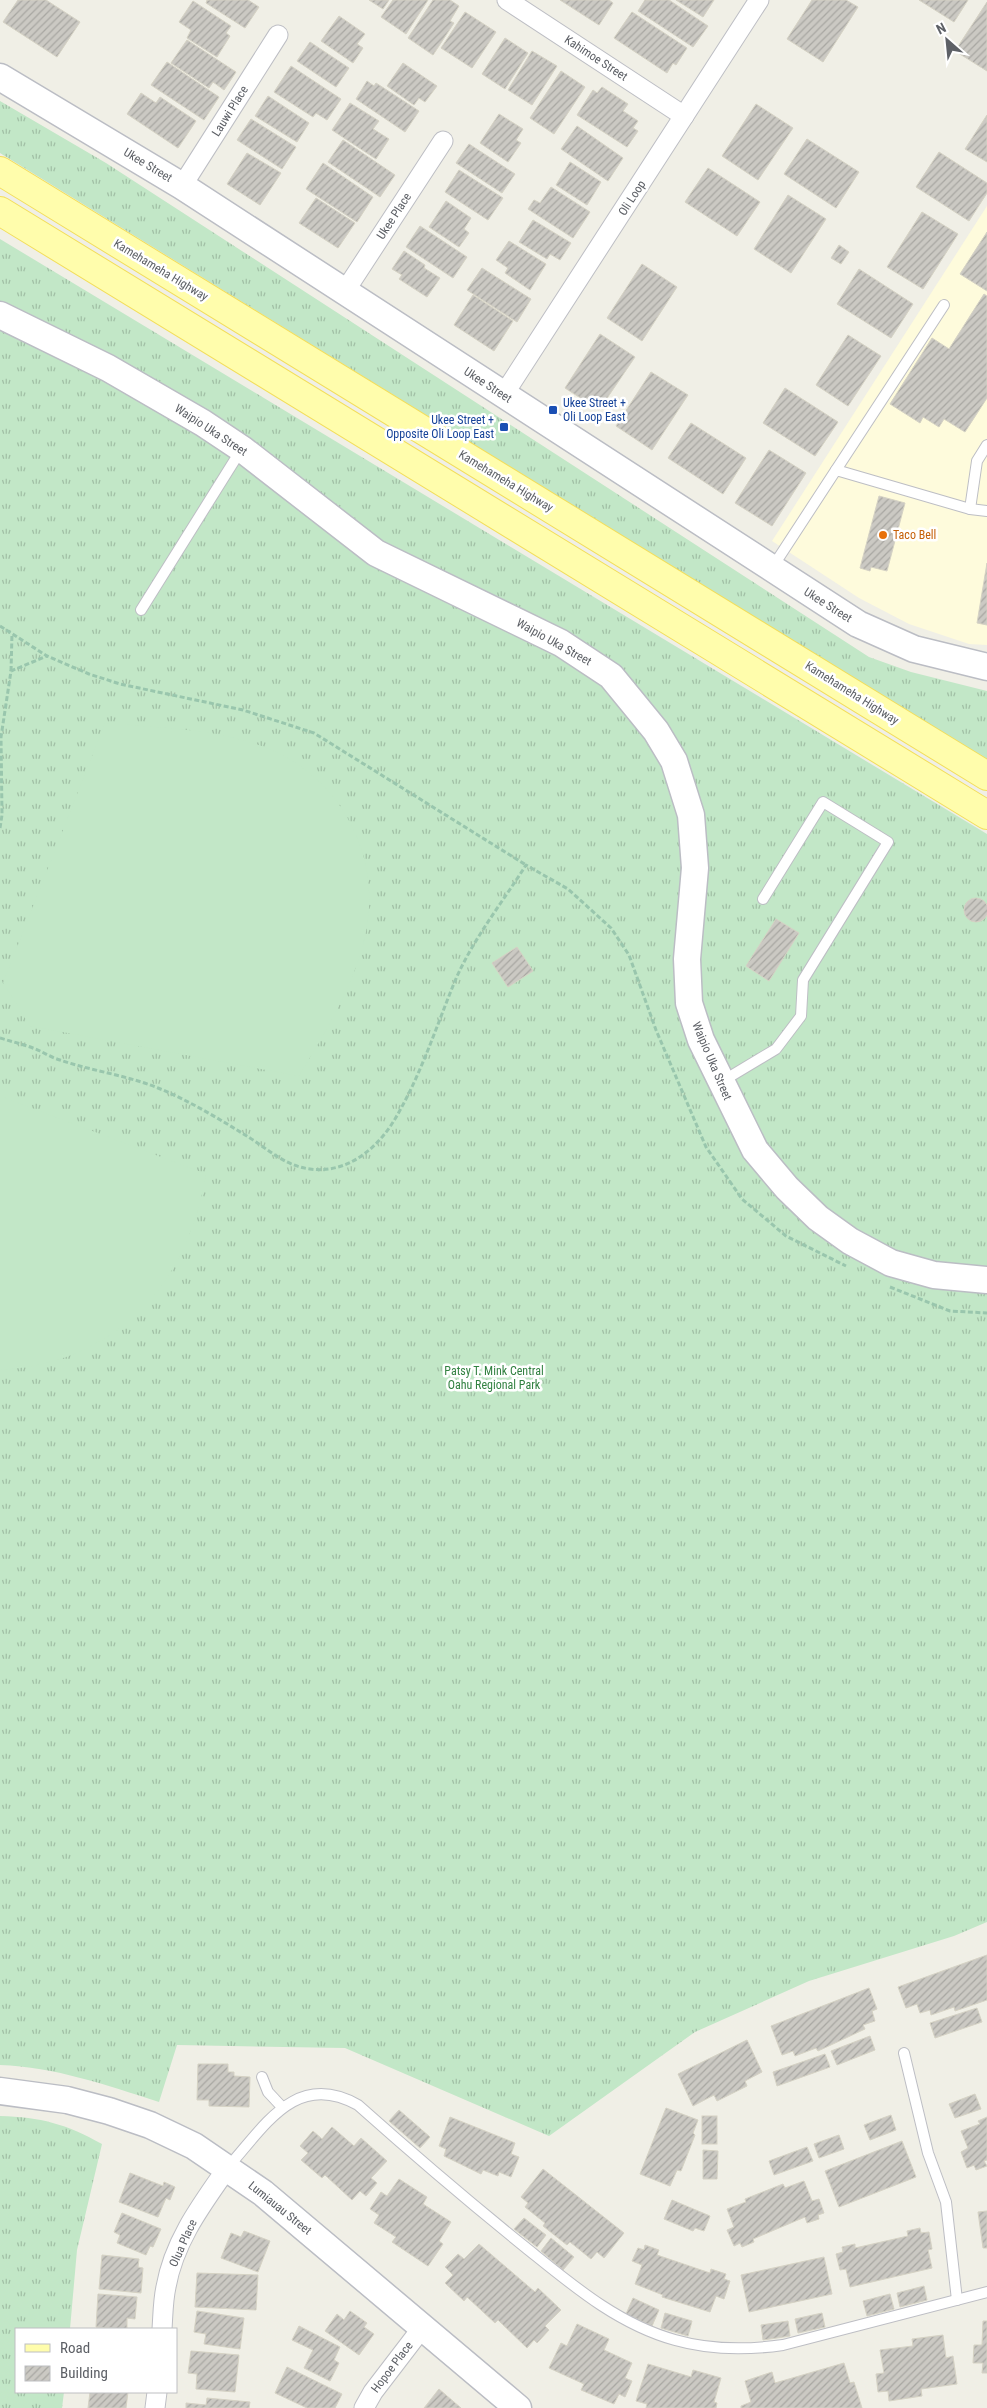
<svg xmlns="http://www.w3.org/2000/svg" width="987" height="2408" viewBox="0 0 987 2408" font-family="'Roboto Condensed',sans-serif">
  <defs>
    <pattern id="grass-tufts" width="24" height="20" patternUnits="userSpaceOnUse" patternTransform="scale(1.25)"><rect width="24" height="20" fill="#c2e7c7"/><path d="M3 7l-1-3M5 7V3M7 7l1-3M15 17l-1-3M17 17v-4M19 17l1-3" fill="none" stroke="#a1bfa5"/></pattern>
    <pattern id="building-hatch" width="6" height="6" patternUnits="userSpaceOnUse" patternTransform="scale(1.25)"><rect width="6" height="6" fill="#cbc9c3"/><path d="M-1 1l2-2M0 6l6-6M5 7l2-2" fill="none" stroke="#a8a7a2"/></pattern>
  </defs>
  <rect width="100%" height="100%" fill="#f0efe6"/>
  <!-- commercial -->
  <polygon fill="#fefbdc" points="987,206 987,645 969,644 909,624 859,598 772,541"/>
  <!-- grass -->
  <g fill="url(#grass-tufts)">
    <polygon points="0,101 106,163 869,657 911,672 987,691 987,760 0,153"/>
    <path d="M0 239 987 834V1922L954 1936 809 1981 695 2032 549 2136 345 2048 177 2045 159 2102C106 2085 55 2067 0 2065Z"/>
    <path d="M0 2116C41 2117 66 2124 102 2144L77 2250 70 2329H16V2392H64L62 2408H0Z"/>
  </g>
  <!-- pitch -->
  <g fill="#c2e7c7">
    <path d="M105 723C160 728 217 728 269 749 301 762 330 787 347 817 400 911 348 994 299 1076L30 1026 3 983Z"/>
    <path d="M0 1096 206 1174C188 1285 116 1363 0 1370Z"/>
  </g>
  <!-- building -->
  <g fill="url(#building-hatch)" stroke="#d5d2c4">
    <polygon points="18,0 46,0 80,22 57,57 3,22"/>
    <polygon points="207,0 248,0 259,7 245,28 206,3"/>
    <polygon points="369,0 389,0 383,9"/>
    <polygon points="393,0 428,0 406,34 381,17"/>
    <polygon points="433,0 450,0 459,6 450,21 454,23 433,55 408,38"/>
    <polygon points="560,0 609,0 613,3 599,25"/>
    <polygon points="645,0 669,0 708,26 693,47 638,11"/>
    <polygon points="676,0 714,0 703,17"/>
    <polygon points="812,0 846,0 858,7 823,62 787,39"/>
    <polygon points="919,0 968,0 954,22"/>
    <polygon points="193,1 231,26 226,33 230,36 217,57 187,38 191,30 179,22"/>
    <polygon points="987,2 987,71 955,51"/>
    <polygon points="465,12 496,32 472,68 441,48"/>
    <polygon points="632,12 687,48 676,65 673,63 667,73 614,38"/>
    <polygon points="339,16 365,34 357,44 363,48 353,63 321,41"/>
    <polygon points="505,38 528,53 505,89 482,74"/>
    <polygon points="187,40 236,72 224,90 213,82 209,88 171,63"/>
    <polygon points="310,42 349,68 336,87 297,61"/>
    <polygon points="532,51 557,66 532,105 508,90"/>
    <polygon points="167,62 219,97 204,120 151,85"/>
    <polygon points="403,63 437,86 425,102 419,98 414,105 387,86"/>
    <polygon points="291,66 341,99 327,120 316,113 313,117 274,92"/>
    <polygon points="561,71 585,87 554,134 530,118"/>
    <polygon points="367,81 374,86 376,83 419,111 405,132 356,99"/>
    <polygon points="602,87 628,104 623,111 638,121 633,128 638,131 627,147 577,115 593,90 597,93"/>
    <polygon points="141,93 156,103 160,97 196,121 178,148 127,114"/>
    <polygon points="268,96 309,123 297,142 255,116"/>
    <polygon points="350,103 379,121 373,129 389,139 376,159 332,130"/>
    <polygon points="756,104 793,128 758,180 722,156"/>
    <polygon points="499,114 523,129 516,140 521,143 508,162 480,143"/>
    <polygon points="987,115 987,162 965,149"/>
    <polygon points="251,119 296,147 282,169 237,140"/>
    <polygon points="577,126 623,158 608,181 561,149"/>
    <polygon points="807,139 859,172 836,208 784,174"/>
    <polygon points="343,140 395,175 380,197 328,162"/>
    <polygon points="469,144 515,174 502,193 456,163"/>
    <polygon points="939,152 987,183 987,193 969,221 916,187"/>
    <polygon points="247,153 281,173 260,205 227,184"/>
    <polygon points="570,162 601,182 587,205 556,185"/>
    <polygon points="323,163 373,197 357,222 306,189"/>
    <polygon points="708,168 760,202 737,236 685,202"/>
    <polygon points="459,170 503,198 488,220 445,192"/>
    <polygon points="551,187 590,212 573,238 528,209 534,200 540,203"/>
    <polygon points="788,195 826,219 791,273 754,249"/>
    <polygon points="316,198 355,223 338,248 299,223"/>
    <polygon points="446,201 471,218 464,229 469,233 459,247 429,227"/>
    <polygon points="922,212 958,234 923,289 887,267"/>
    <polygon points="533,220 571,243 560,260 550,254 547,259 519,242"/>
    <polygon points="420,226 467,257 453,278 406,247"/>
    <polygon points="987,232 987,291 960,274"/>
    <polygon points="509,241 546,264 530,290 505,273 508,268 496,260"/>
    <polygon points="839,245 849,252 841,264 831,258"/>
    <polygon points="404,251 425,265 424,268 440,278 427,297 399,279 402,275 392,269"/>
    <polygon points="642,264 677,287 642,341 607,318"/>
    <polygon points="482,268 531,299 517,322 467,290"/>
    <polygon points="859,269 913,304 891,338 837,304"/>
    <polygon points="984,294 987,296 987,398 965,432 944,419 939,427 923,417 920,423 890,404 932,338 949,349"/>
    <polygon points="473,295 513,321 494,351 454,325"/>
    <polygon points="600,334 635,357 599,410 565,388"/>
    <polygon points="848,335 881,356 848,406 816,385"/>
    <polygon points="651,372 688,395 652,450 616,426"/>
    <polygon points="785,388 838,422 815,456 763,423"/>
    <polygon points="691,423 746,458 723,494 668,458"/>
    <polygon points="769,450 806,473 772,526 735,503"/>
    <polygon points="879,496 905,503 887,571 871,567 870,571 860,568"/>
    <polygon points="987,563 987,625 977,623"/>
    <circle cx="976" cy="910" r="12"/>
    <polygon points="776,919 799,933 769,981 746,966"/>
    <polygon points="517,947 533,971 508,987 492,963"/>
    <polygon points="987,1955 987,2000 955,2011 954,2007 931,2015 930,2010 920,2013 917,2004 906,2008 898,1987"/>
    <polygon points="869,1988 877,2009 872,2011 875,2021 863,2025 865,2029 818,2051 816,2048 795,2056 793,2051 782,2055 771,2026"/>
    <polygon points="977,2008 982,2022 935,2038 930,2023"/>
    <polygon points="870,2036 875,2050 837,2065 831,2051"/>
    <polygon points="747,2040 762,2072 745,2081 747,2086 717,2101 714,2095 693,2106 678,2074"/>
    <polygon points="825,2054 830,2067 777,2086 773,2072"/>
    <polygon points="198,2064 228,2064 228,2072 234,2072 234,2076 250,2077 249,2107 209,2106 209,2100 197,2100"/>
    <polygon points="975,2094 981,2109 955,2118 949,2104"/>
    <polygon points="666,2108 698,2120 693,2133 695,2135 681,2171 677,2170 670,2186 640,2174"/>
    <polygon points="399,2110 430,2137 420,2148 389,2121"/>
    <polygon points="891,2115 896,2130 870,2140 864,2125"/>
    <rect x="702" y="2116" width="15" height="28"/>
    <polygon points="450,2117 515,2143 511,2154 519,2157 511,2177 499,2172 498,2176 483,2170 481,2174 444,2156 446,2149 439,2146"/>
    <polygon points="987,2117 987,2160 984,2161 987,2166 976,2170 974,2165 967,2168 961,2152 968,2148 961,2131 980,2124 978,2121"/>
    <polygon points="332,2127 354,2146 361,2138 387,2161 371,2178 377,2183 366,2196 360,2191 352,2200 325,2175 322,2178 301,2160 308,2153 300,2146 313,2131 322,2139"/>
    <polygon points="839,2135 844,2149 819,2158 814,2144"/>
    <polygon points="902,2141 916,2177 839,2207 825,2171"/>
    <polygon points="807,2147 813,2161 774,2175 769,2161"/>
    <polygon points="703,2150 718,2151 717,2179 703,2179"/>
    <polygon points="543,2169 624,2233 604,2258 597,2252 591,2259 570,2242 567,2245 543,2226 545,2223 525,2207 528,2203 521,2197"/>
    <polygon points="130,2173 163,2186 164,2182 175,2187 170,2200 166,2198 158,2217 119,2202"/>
    <polygon points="399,2179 427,2197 423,2204 451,2222 439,2241 443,2244 428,2266 392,2242 396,2237 374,2223 379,2215 370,2209 381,2192 387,2196"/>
    <polygon points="804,2181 812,2201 819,2199 824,2213 818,2215 819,2219 807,2223 805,2217 753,2239 754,2242 742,2247 740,2243 734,2246 727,2230 734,2227 727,2209 746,2202 745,2199 783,2184 785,2188"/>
    <polygon points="672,2200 710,2216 704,2231 695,2228 693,2231 664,2219"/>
    <polygon points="987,2211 987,2248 983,2248 978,2212"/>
    <polygon points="122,2213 161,2229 153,2247 150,2246 146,2255 117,2243 120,2235 114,2232"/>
    <polygon points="524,2218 546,2235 537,2247 514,2229"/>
    <polygon points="920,2228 921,2233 929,2232 932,2249 928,2250 932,2268 850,2287 846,2269 840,2270 836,2254 843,2252 842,2247 855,2244 855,2248 908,2236 907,2231"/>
    <polygon points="244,2231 270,2241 258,2272 221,2258 231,2233 241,2237"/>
    <polygon points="551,2238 574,2257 563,2270 541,2251"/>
    <polygon points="479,2244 535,2292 538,2288 561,2310 545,2326 549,2330 537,2343 534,2340 527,2348 498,2320 495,2323 467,2297 464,2301 445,2283 453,2275 445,2267 458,2254 464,2259"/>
    <polygon points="645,2245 659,2250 657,2255 710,2273 711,2269 726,2274 724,2279 730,2281 724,2299 716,2296 710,2312 662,2297 663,2295 635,2284 642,2265 632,2261 638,2248 644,2250"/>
    <polygon points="102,2255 139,2259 138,2267 143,2268 141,2293 99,2289"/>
    <polygon points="824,2257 832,2294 749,2312 741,2275"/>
    <polygon points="197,2273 258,2275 256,2310 195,2307"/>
    <polygon points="924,2286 927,2300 900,2307 897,2293"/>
    <polygon points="98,2294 137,2297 135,2319 127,2318 127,2329 96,2327"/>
    <polygon points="890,2294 894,2309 867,2316 863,2301"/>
    <polygon points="633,2298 659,2310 652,2326 626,2314"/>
    <polygon points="197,2311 244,2318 240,2349 204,2344 206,2334 194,2332"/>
    <polygon points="350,2311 367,2323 364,2327 374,2334 359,2355 325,2331 337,2314 344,2320"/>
    <polygon points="665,2313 692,2321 688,2336 661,2328"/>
    <polygon points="822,2313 825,2327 798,2333 795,2319"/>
    <polygon points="788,2321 790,2336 763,2340 761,2325"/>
    <polygon points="983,2321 987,2321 987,2373 982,2373 983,2363 973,2363 974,2345 982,2345"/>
    <polygon points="577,2324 609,2339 604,2350 632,2363 625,2378 632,2381 625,2397 619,2394 614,2404 581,2390 584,2384 549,2368 561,2343 567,2346"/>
    <polygon points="299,2326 340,2347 334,2360 339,2363 330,2381 304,2368 313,2350 292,2340"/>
    <polygon points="943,2335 946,2358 953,2356 957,2384 921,2389 922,2396 889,2401 888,2391 878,2392 876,2374 884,2373 880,2350 913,2346 912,2339"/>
    <polygon points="191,2351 239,2355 235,2392 196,2389 197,2374 188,2373"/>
    <polygon points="844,2363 850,2383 854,2382 862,2408 741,2408 741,2406 751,2402 745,2381 772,2372 775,2383"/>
    <polygon points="648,2364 691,2377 693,2370 721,2378 714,2402 717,2403 716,2408 646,2408 647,2404 636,2401"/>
    <polygon points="287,2367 342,2394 335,2408 307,2408 275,2393"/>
    <polygon points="439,2389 461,2408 424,2408"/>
    <polygon points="90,2392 128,2392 126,2408 88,2408"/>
    <polygon points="207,2398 250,2402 249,2408 186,2408 186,2403 206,2405"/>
  </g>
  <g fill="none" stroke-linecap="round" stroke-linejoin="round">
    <defs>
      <g id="lane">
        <polyline points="836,470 944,305"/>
        <polyline points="970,509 977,461 987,445"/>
        <polyline points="772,568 836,470 970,509 987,511"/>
        <polyline points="141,610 241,450"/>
        <polyline points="721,1082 776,1049 801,1016 803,980 888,842 823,802 763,899"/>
        <polyline points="904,2053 928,2153 946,2202 957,2300"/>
        <polyline points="262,2077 268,2092 282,2107"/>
        <path d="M228 2167C265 2126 296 2070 358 2105 413 2154 468 2201 525 2247 571 2284 617 2324 675 2340 710 2350 748 2350 783 2345L987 2292"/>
      </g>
      <g id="street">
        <polyline points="507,0 684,116"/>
        <polyline points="182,186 278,35"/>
        <polyline points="345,291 443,141"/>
        <polyline points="504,394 759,0"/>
        <path d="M162 2329C163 2315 163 2300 166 2287 174 2241 202 2204 228 2167"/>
        <polyline points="155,2408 157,2392"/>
        <polyline points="364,2408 373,2392 422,2328"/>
      </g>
      <g id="secondary">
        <polyline points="0,77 182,186 858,624 914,649 987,667"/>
        <polyline points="0,315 108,368 203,423 242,449 376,553 561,643 611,676 656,731 674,761 691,815 695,868 687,959 689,1003 701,1040 755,1150 787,1188 818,1218 850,1241 891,1263 934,1275 987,1280"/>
        <polyline points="0,2091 67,2100 109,2111 150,2125 194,2146 263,2193 518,2408"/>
      </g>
      <g id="primary">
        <polyline points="0,171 987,776"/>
        <polyline points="0,211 987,815"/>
      </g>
    </defs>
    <!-- lane casing -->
    <use href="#lane" stroke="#bdbec4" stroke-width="12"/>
    <!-- street casing -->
    <use href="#street" stroke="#bdbec4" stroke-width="21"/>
    <!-- secondary casing -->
    <use href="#secondary" stroke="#bbbdc4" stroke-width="29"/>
    <!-- primary casing -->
    <use href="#primary" stroke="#f3de5b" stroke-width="30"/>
    <!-- path -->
    <g stroke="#99c6ad" stroke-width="3" stroke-dasharray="5 2.5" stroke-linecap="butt">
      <polyline points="0,626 47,656 89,674 120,684 243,710 314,733 526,865"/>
      <polyline points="11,671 12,634"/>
      <polyline points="0,828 2,815 1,737 11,671 47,656"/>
      <path d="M0 1038C13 1042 27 1045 40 1051 46 1054 53 1058 60 1060 92 1071 126 1075 158 1088 190 1101 221 1120 250 1138 270 1151 286 1166 310 1169 347 1174 377 1149 395 1119 421 1075 436 1027 455 981 473 939 502 903 526 865L568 889 611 928 629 955 656 1030 706 1147 742 1199 786 1236 846 1266"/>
      <polyline points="890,1287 950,1311 987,1313"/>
    </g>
    <!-- lane -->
    <use href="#lane" stroke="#fff" stroke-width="10"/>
    <!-- street -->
    <use href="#street" stroke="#fff" stroke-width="19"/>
    <!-- secondary -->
    <use href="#secondary" stroke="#fff" stroke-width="26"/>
    <!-- primary -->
    <use href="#primary" stroke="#fffdac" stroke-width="28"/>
  </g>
  <!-- markers -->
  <g fill="#1a4fb4" stroke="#fff" stroke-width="2">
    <rect x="548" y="405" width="10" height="10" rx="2.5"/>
    <rect x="499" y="422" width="10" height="10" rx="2.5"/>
  </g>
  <circle fill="#e8710a" stroke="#fff" stroke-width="2" cx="883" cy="535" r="5"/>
  <g text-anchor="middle" stroke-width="5" stroke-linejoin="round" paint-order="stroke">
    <!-- street labels -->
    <g font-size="12" fill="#5d6066" stroke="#fff">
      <text transform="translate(596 58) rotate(33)" y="4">Kahimoe Street</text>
      <text transform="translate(230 111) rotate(-58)" y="4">Lauwi Place</text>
      <text transform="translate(148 165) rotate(31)" y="4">Ukee Street</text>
      <text transform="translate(632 198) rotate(-57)" y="4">Oli Loop</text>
      <text transform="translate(394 216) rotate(-57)" y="4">Ukee Place</text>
      <text transform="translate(161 270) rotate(31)" y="4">Kamehameha Highway</text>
      <text transform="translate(488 385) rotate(33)" y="4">Ukee Street</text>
      <text transform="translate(211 430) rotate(33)" y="4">Waipio Uka Street</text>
      <text transform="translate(506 481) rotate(31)" y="4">Kamehameha Highway</text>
      <text transform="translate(828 605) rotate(32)" y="4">Ukee Street</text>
      <text transform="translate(554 642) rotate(29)" y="4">Waipio Uka Street</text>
      <text transform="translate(852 693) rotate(32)" y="4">Kamehameha Highway</text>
      <text transform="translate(712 1061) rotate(67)" y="4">Waipio Uka Street</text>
      <text transform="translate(280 2208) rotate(39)" y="4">Lumiauau Street</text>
      <text transform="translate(183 2243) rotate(-66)" y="4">Olua Place</text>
      <text transform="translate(392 2367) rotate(-53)" y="4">Hopoe Place</text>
    </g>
    <!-- transit labels -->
    <g font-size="12" fill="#164399" stroke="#fff" text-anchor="start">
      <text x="563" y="407">Ukee Street +<tspan x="563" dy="14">Oli Loop East</tspan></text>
      <text x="494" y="424" text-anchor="end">Ukee Street +<tspan x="494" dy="14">Opposite Oli Loop East</tspan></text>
    </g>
    <!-- food labels -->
    <g font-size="12" fill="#c56008" stroke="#fff" text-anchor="start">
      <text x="893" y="539">Taco Bell</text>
    </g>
    <!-- park labels -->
    <g font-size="12" fill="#328141" stroke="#fff">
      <text x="494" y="1375">Patsy T. Mink Central<tspan x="494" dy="14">Oahu Regional Park</tspan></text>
    </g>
  </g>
  <!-- legend -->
  <rect x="15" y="2328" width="162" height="65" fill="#ffffff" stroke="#bebfc2"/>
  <rect x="25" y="2344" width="25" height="8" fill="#fffdac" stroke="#bebfc2"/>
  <text x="60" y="2353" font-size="15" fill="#5d6066">Road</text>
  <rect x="25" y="2366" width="25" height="15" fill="url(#building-hatch)" stroke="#bebfc2"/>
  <text x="60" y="2378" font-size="15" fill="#5d6066">Building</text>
  <!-- north arrow -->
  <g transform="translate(947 40) rotate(333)" stroke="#ffffff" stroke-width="4" paint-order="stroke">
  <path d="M0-4L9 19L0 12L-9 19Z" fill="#5d6066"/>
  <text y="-8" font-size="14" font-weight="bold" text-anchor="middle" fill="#5d6066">N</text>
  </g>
</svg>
